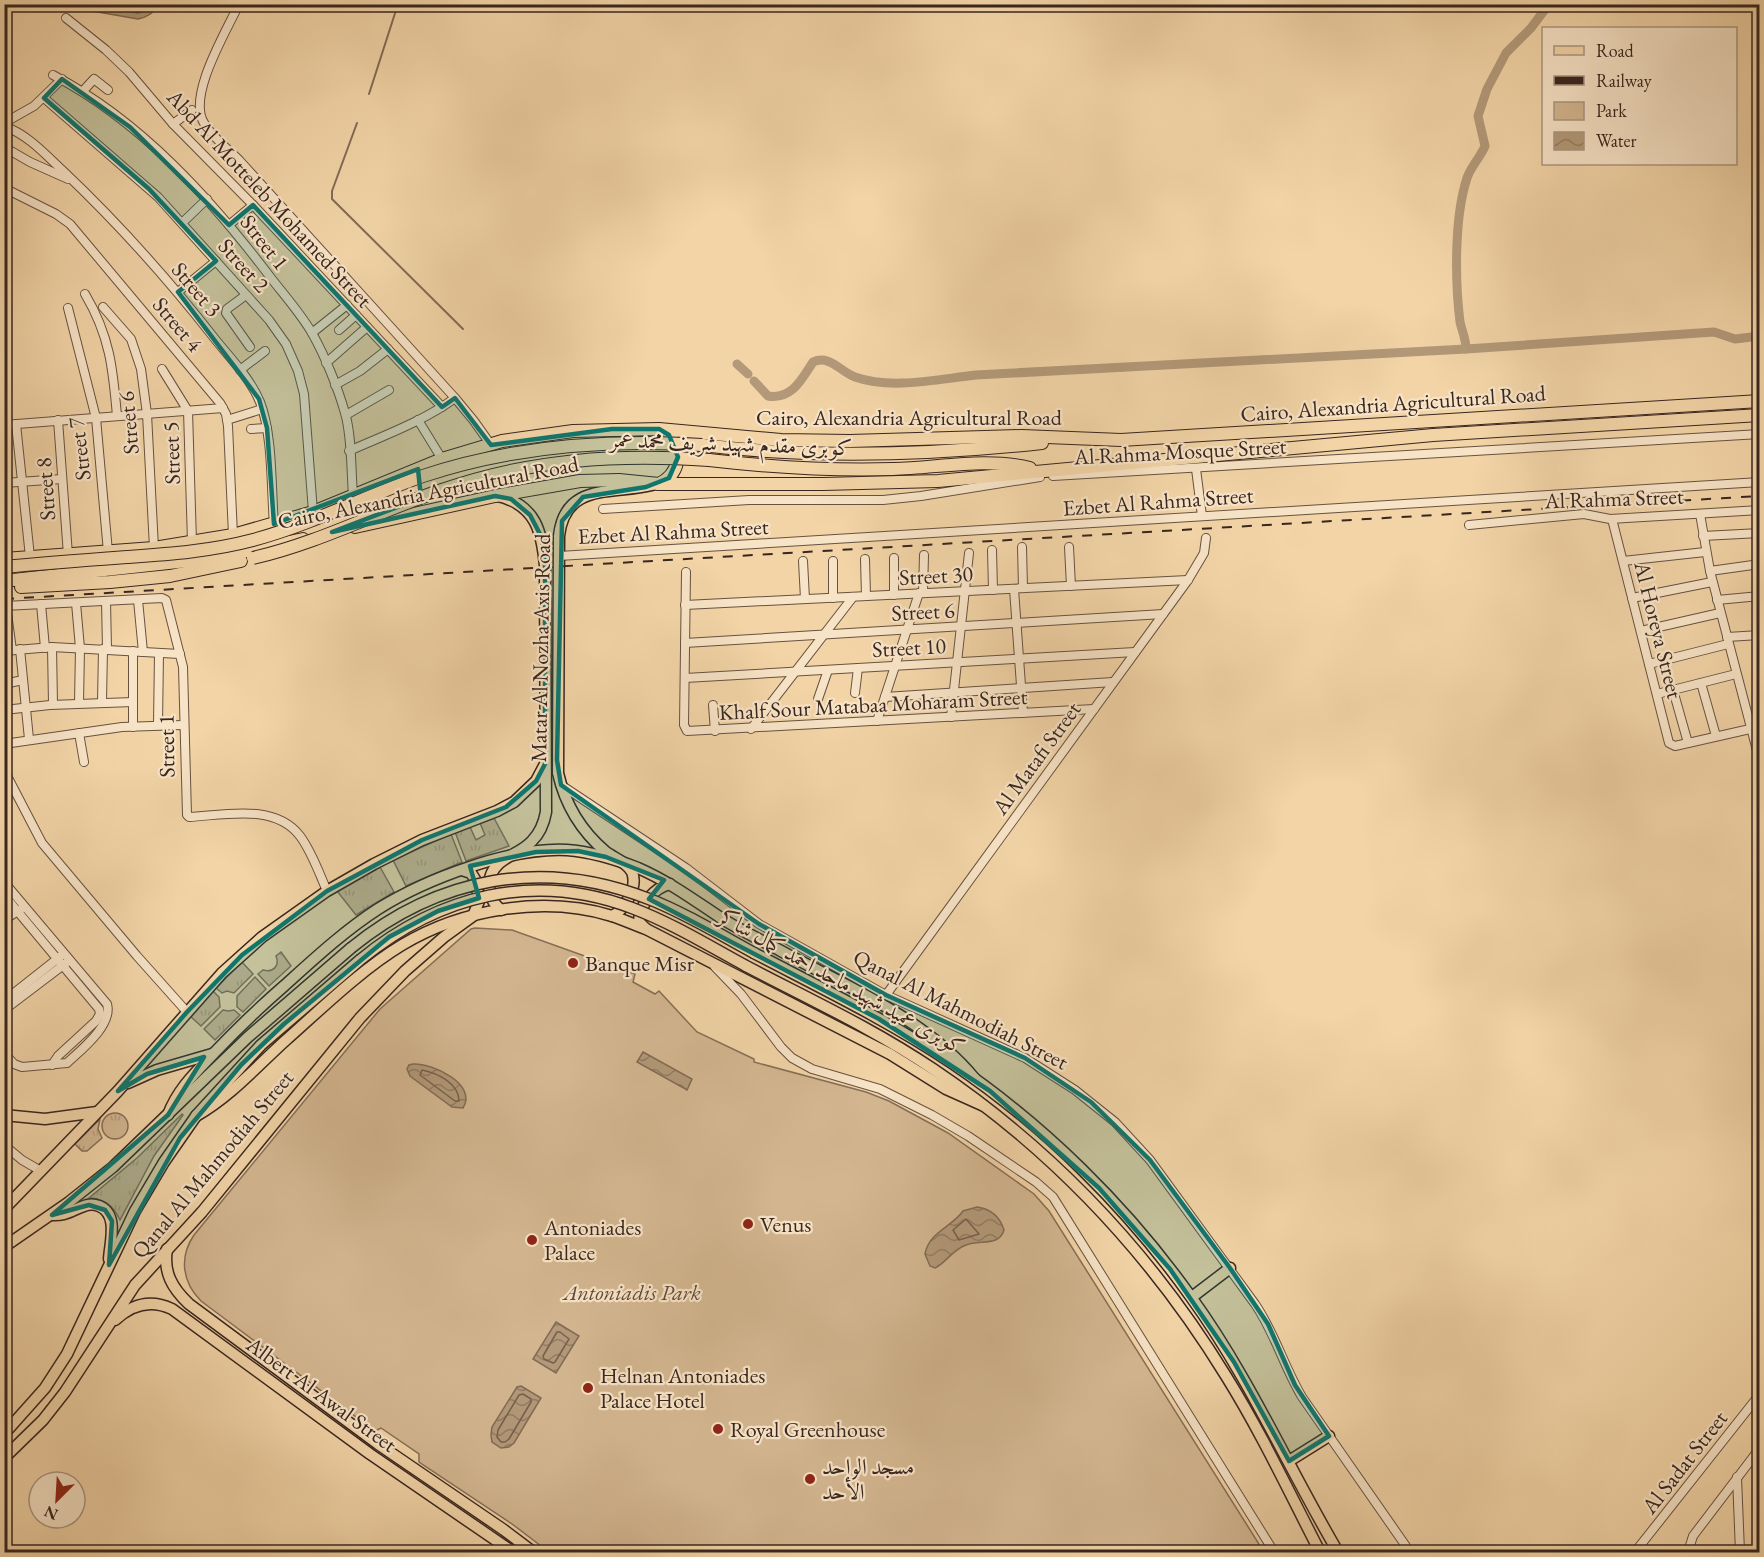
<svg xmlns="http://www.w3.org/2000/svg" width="1764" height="1557" viewBox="0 0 1764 1557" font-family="'EB Garamond',Amiri,serif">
  <defs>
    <pattern id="grass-tufts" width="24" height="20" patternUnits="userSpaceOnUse" patternTransform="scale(1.5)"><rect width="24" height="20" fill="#d3b690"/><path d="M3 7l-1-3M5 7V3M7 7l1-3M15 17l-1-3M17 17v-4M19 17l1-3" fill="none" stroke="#b69c7c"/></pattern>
    <pattern id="water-waves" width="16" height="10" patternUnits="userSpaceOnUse" patternTransform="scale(1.5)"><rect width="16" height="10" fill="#b39979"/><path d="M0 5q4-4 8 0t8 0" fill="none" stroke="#937d63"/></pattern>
  </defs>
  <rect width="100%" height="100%" fill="#f2d4a7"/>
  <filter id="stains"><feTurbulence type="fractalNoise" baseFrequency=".00333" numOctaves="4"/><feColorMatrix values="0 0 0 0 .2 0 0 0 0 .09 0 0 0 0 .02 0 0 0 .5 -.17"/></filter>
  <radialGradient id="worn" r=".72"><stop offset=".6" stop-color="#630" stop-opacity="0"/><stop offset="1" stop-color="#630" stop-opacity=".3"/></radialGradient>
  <!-- grass -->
  <g fill="url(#grass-tufts)" stroke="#866e58" stroke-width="1.5">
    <polygon points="494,818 509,846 466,861 455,832 470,827 476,840 485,835 480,823"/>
    <polygon points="451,834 462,862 406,886 393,860"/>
    <polygon points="380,867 394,892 356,915 337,891"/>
    <path d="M281 952 291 966 269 986 258 974 263 970C273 973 280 966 276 956Z"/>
    <polygon points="242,962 253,974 234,993 227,991 222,993 216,988"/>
    <polygon points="255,977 266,989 243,1012 237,1007 237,996"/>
    <polygon points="213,991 219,997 220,1007 201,1026 190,1016"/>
    <polygon points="223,1010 228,1011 234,1010 240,1015 215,1040 204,1029"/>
    <circle cx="115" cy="1126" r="13"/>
    <path d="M182 1114 183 1115 154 1156 120 1220C114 1207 104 1198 89 1198L137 1158Z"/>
    <polygon points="100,1119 98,1129 102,1138 87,1151 82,1151 75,1144"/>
  </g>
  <!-- green -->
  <path fill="#d3b690" stroke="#866e58" stroke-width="1.5" d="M475 928 512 930 635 974 633 982 655 994 659 991 697 1032 754 1059V1062L866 1092 889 1101 948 1133 1034 1194 1049 1211 1264 1552H549L512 1524 419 1462V1454L381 1428 375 1431 201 1301C182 1282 179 1257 194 1235L380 1009 471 929Z"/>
  <!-- water -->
  <g fill="url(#water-waves)" stroke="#826b55" stroke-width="1.5">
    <path d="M57 5H159C153 13 148 17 138 19Z"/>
    <polygon points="643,1052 692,1079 687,1090 637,1062"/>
    <path d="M413 1064C432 1063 478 1084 463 1108L452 1107 410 1076 407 1069 409 1065Z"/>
    <path d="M977 1207C991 1209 1000 1217 1004 1230 999 1247 980 1239 966 1245 952 1250 946 1263 935 1268L930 1266 925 1254C929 1232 952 1227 963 1211Z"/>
    <polygon points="556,1322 579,1336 556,1373 533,1359"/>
    <polygon points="521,1386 541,1398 514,1443 509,1447 501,1448 492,1442 491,1435 492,1427 517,1387"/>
  </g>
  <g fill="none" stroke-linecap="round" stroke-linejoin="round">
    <!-- shore -->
    <g stroke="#76604c" stroke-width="1.5">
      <polyline points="88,4 138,13 145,11 151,4"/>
      <path d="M422 1070C437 1073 459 1083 459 1101H455L420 1075Z"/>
      <polygon points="966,1219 979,1234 959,1240 953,1230"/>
      <polygon points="557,1332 560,1332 569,1339 555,1362 553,1363 544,1359 543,1356"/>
      <polygon points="523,1394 531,1399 531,1402 509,1439 505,1442 501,1442 497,1437 498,1430 519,1395"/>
    </g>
    <!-- stream -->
    <g stroke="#826b55" stroke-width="2">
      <polyline points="369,94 398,4"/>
      <polyline points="357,123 332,191 332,199 463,329"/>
    </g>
    <!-- canal -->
    <g stroke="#b39979" stroke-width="9">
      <path d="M1466 349C1466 339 1462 331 1460 322 1455 281 1454 218 1467 178 1471 166 1480 158 1485 146L1478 116 1487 89 1506 53 1531 28 1549 4"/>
      <polyline points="737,364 748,374"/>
      <path d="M754 381 768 396C792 400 802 379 813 362 829 354 841 372 855 377 892 390 938 379 976 375L1466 349 1714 332 1735 339 1760 336"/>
    </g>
    <defs>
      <g id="minor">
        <path d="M239 4C226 32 187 96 204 123 212 137 228 149 240 161L455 398 474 421 491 445"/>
        <polyline points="66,18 106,50 129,72 173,124 253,205 442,407"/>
        <path d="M53 75C141 121 212 200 271 278 285 296 301 314 312 333 325 356 338 388 345 413 352 436 351 471 353 495"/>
        <polyline points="83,91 94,79 108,90"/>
        <polyline points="44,98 158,197 269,320 286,344 298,371 304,394 313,512"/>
        <polyline points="4,123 34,106 62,79"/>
        <polyline points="173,124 192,110"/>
        <path d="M4 126C28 135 44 153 62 170 117 222 168 279 215 339 231 359 250 378 260 402 273 435 271 488 274 524"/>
        <polyline points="4,147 30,162 68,179"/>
        <polyline points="4,188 56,214 70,224 220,403 226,414 228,426 233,535"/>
        <polyline points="182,223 207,199"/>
        <polyline points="229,225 253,205"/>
        <polyline points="178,292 216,261"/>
        <path d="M85 294C110 336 113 369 117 416"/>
        <polyline points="246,295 227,309 226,313 250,347"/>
        <polyline points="103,307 131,339 141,369 147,414 154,548"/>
        <polyline points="68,308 96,418 108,552"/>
        <polyline points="339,330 356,315"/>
        <polyline points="312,333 347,305"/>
        <polyline points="326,363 367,327"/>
        <polyline points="162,369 188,411 192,542"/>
        <polyline points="240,370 265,351"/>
        <polyline points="335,385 360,371 388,349"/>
        <polyline points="346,415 389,390"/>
        <polyline points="58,420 68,555"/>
        <polyline points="227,420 262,409"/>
        <polyline points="418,420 442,459"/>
        <polyline points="16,424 30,557"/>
        <polyline points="4,425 223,408"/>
        <polyline points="251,429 267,428"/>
        <path d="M349 451C385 435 424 421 455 398"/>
        <polyline points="1196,469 1202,516"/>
        <polyline points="1053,476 1760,434"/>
        <polyline points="4,483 62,479"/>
        <polyline points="603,509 749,500 883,500 921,496 1040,477"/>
        <polyline points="1700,514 1710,571 1760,762"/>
        <polyline points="1612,519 1669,743 1675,746 1750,729"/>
        <polyline points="1469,525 1584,514 1610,519 1760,510"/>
        <polyline points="1703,536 1760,533"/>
        <polyline points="1022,547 1023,588"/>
        <polyline points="1069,547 1071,586"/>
        <polyline points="992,550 993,590"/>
        <polyline points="559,556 1760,482"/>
        <polyline points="894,558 894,595"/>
        <polyline points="865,559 866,596"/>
        <polyline points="803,561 805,599"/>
        <polyline points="1623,561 1705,552"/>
        <polyline points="1710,571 1760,564"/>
        <polyline points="686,572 684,725 687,731 1094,709"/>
        <polyline points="1014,589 1023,713"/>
        <polyline points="923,593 924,555"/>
        <polyline points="833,598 833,561"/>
        <polyline points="1632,598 1712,582"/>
        <polyline points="138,600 143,652"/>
        <polyline points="1717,600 1760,596"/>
        <polyline points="106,601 107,649"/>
        <polyline points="76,603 80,648 79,703"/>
        <polyline points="41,604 45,648"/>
        <polyline points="685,605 1188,580"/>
        <path d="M4 606 162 598 166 600 183 667 187 815 189 817C225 815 275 803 300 836 312 852 319 873 327 891"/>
        <polyline points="6,606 12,650"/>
        <polyline points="1641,631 1720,613"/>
        <polyline points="1727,637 1760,635"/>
        <polyline points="685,643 1163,614"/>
        <polyline points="52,647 53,704"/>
        <polyline points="20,649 29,739"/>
        <polyline points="4,651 52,647 180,654"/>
        <polyline points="1649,664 1728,644"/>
        <polyline points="685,678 1135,652"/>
        <polyline points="1701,683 1716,736"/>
        <polyline points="4,684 23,680"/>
        <polyline points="1673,690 1688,743"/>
        <polyline points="855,693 858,668"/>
        <polyline points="1657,694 1736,674"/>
        <polyline points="885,697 1113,682"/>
        <polyline points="818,699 828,670"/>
        <polyline points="102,702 103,649"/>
        <polyline points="713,705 715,731"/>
        <polyline points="4,710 50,705 133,702"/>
        <polyline points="951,717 969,553"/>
        <polyline points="877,721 919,593"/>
        <polyline points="158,725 159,653"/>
        <polyline points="133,727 133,651"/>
        <polyline points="751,729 853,597"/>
        <polyline points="79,733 84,762"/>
        <polyline points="4,744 122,727 183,725"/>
        <polyline points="4,770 42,843 137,956 187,1012"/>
        <path d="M561 785 686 868 759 924 886 995 1025 1058 1075 1090 1115 1122 1150 1160 1255 1304C1275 1333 1284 1367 1302 1397L1410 1552"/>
        <path d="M4 882 107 1004C113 1025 81 1050 67 1063L22 1067 14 1064 4 1053"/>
        <polyline points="4,895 99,1009 100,1014 96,1021 58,1056 52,1065"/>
        <polyline points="4,920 21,909"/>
        <polyline points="715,967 741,994 781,1047 792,1058 812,1069 880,1089 932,1115 968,1136 1036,1182 1053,1197 1274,1552"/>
        <polyline points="886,995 1188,580 1204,553 1206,538"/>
        <polyline points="4,1001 61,956"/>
        <polyline points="4,1010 66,963"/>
        <polyline points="4,1145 22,1160 41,1171"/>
        <polyline points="1759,1449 1760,1464"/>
        <polyline points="1737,1477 1740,1552"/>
        <polyline points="1635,1552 1760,1394"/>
        <polyline points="1688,1552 1693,1536 1760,1448"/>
      </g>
      <g id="major">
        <path d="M498 496C536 505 542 532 545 566L546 812C544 823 540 833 532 841 524 850 514 853 505 859 485 871 484 896 501 910"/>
        <path d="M612 916C625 910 638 887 632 872 627 862 614 858 606 852 581 831 565 804 558 773L559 536C565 482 612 495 652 485"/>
        <path d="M646 929 639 922C639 905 654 888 670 884"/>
        <path d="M754 953C821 988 889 1021 952 1063 1044 1125 1127 1207 1191 1297 1249 1377 1288 1467 1338 1552"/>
        <path d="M746 966C809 999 874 1029 933 1069 1052 1149 1151 1254 1226 1376 1261 1432 1290 1494 1320 1552"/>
        <polyline points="128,1083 157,1070 212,1054"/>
        <polyline points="4,1115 45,1119 97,1112"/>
        <path d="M168 1115C178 1088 197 1071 217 1050 238 1028 261 1006 284 986 314 959 344 931 378 909 426 879 510 847 567 850 592 852 615 859 638 868 668 881 694 900 721 918 740 930 761 940 781 951 848 987 926 1019 975 1079"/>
        <path d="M196 1116C231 1096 256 1067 286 1040 321 1009 362 969 402 945 462 909 544 895 612 916 624 920 635 925 646 929L890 1054 946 1089 984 1106"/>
        <polyline points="4,1209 118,1091 222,973 262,937 327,891 374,864 422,840 497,811 514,802 536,781 545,764"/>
        <path d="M52 1215C66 1216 72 1210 84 1206 89 1204 94 1204 99 1206 119 1214 110 1242 109 1259"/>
        <polyline points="4,1247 69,1202 113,1167 248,1037 351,948"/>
        <path d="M167 1249C163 1272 172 1288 189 1304L378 1444 504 1530 533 1552"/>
        <polyline points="1192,1297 1230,1268"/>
        <path d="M115 1320C132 1304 151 1299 172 1309L370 1454 513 1552"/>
        <polyline points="4,1434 45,1388 67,1354 135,1211 164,1162 196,1116 261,1045 360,960"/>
        <polyline points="4,1458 43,1420 65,1392 135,1285 202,1212 360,1018 405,971 444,937 473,916 479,901 476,881 471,873 462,870"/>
        <polyline points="1289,1461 1329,1436"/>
      </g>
      <g id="highway">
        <path d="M702 445C815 459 929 455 1042 443"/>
        <path d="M709 460C770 467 831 471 893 469 938 468 986 457 1030 468"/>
        <path d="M659 484C678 475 684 453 670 436"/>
        <polyline points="355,527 495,496 580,481 619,480 659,484 823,484 938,481 1433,435 1760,415"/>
        <polyline points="4,559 154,548 233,535 313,512 442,459 502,441 573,431 659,429 781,440 850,441 1022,436 1121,440 1760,401"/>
        <polyline points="4,581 214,558 303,539"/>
        <polyline points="21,587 110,582 170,576 241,561"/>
      </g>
    </defs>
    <!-- minor casing -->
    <use href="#minor" stroke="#675241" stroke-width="10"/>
    <!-- major casing -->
    <use href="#major" stroke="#39261f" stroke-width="13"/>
    <!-- highway casing -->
    <use href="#highway" stroke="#39261f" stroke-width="14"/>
    <!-- minor -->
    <use href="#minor" stroke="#f7e3c6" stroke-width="8"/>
    <!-- major -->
    <use href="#major" stroke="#f2d4a7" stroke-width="10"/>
    <!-- highway -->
    <use href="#highway" stroke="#f2d4a7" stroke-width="12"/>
    <!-- rail -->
    <polyline stroke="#39261f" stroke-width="2" stroke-dasharray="10 10" stroke-linecap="butt" points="4,599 1760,496"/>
    <defs>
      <g id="major-bridge">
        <path d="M351 948C438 877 543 857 649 899 685 913 719 934 754 953"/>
        <path d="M360 960C439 895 534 871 632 908 672 923 709 946 746 966"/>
      </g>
      <g id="highway-bridge">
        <path d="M253 558C319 543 379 511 442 490 531 459 616 454 709 460"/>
        <path d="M4 567C45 563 86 560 127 557 169 554 212 551 253 540 312 524 366 496 423 476 513 446 608 439 702 445"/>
      </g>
    </defs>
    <!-- major-bridge casing -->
    <use href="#major-bridge" stroke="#39261f" stroke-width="13" stroke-linecap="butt"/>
    <!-- highway-bridge casing -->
    <use href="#highway-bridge" stroke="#39261f" stroke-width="14" stroke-linecap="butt"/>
    <!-- major-bridge -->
    <use href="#major-bridge" stroke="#f2d4a7" stroke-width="10"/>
    <!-- highway-bridge -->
    <use href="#highway-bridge" stroke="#f2d4a7" stroke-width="12"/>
  </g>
  <!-- marked area -->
  <path fill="#0f766e" fill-opacity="0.2" stroke="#0f766e" stroke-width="4.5" stroke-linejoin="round" d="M62 79 130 127 229 225 253 205 442 407 455 398 491 445 612 429H659L669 435 678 457 669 478 646 487 583 497 562 521 557 760 561 785 759 924 886 995 1025 1058 1091 1102 1150 1160 1230 1268 1268 1324 1295 1385 1329 1436 1289 1461 1234 1362 1170 1269 1099 1188 990 1091 879 1019 649 899 664 880 606 857 578 851 536 852 470 866 479 898 438 911 389 937 284 1024 241 1065 180 1138 109 1265 112 1221 105 1210 89 1205 52 1215 168 1115 204 1057 147 1074 118 1091 187 1012 242 955 327 891 422 840 506 807 536 781 545 764V566L542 538 530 515 511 499 495 496 332 532 421 498 418 469 274 524 267 428 259 399 178 292 216 261 149 189 44 98Z"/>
  <!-- markers -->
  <g fill="#8f2418" stroke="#f7e3c6" stroke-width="2">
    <circle cx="573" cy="963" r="6"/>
    <circle cx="748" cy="1224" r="6"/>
    <circle cx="532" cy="1240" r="6"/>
    <circle cx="588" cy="1388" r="6"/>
    <circle cx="718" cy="1429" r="6"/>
    <circle cx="810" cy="1479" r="6"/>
  </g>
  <g text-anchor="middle" stroke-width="4.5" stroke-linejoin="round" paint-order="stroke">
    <!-- street labels -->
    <g font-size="22" fill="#39261f" stroke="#f7e3c6">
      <text transform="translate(270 198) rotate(47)" y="8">Abd Al Motteleb Mohamed Street</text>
      <text transform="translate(265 242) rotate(52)" y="8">Street 1</text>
      <text transform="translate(244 265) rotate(48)" y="8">Street 2</text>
      <text transform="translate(197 289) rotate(50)" y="8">Street 3</text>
      <text transform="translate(178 324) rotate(50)" y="8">Street 4</text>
      <text transform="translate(1393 403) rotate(-4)" y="8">Cairo, Alexandria Agricultural Road</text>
      <text x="909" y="425">Cairo, Alexandria Agricultural Road</text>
      <text transform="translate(128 423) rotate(-95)" y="8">Street 6</text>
      <text transform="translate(731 443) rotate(2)" y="8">كوبرى مقدم شهيد شريف محمد عمر</text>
      <text transform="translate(79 449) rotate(-97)" y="8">Street 7</text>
      <text transform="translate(1180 451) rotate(-3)" y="8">Al Rahma Mosque Street</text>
      <text transform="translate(171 453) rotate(-92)" y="8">Street 5</text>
      <text transform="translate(45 489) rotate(-94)" y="8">Street 8</text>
      <text transform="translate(428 492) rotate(-11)" y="8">Cairo, Alexandria Agricultural Road</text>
      <text transform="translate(1614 498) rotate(-2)" y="8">Al Rahma Street</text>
      <text transform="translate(1158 501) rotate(-4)" y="8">Ezbet Al Rahma Street</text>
      <text transform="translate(673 531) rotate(-3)" y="8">Ezbet Al Rahma Street</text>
      <text transform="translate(936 575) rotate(-3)" y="8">Street 30</text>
      <text transform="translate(923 611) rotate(-3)" y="8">Street 6</text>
      <text transform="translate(1659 630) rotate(76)" y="8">Al Horeya Street</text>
      <text transform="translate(909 647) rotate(-3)" y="8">Street 10</text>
      <text transform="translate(540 648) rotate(-89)" y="8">Matar Al Nozha Axis Road</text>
      <text transform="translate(873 704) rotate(-3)" y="8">Khalf Sour Matabaa Moharam Street</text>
      <text transform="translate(166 746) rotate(-91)" y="8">Street 1</text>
      <text transform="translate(1036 758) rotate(-54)" y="8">Al Matafi Street</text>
      <text transform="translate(842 981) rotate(29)" y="8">كوبرى عميد شهيد ماجد احمد كمال شاكر</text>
      <text transform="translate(961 1009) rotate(27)" y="8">Qanal Al Mahmodiah Street</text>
      <text transform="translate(212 1164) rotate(-50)" y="8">Qanal Al Mahmodiah Street</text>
      <text transform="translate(322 1394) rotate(36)" y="8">Albert Al Awal Street</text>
      <text transform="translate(1684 1462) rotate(-52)" y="8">Al Sadat Street</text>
    </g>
    <!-- poi labels -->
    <g font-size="22" fill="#39261f" stroke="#f7e3c6" text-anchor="start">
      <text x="585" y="971">Banque Misr</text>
      <text x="760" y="1232">Venus</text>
      <text x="544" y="1235">Antoniades<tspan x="544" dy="25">Palace</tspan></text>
      <text x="600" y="1383">Helnan Antoniades<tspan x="600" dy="25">Palace Hotel</tspan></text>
      <text x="730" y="1437">Royal Greenhouse</text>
      <text x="822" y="1474">مسجد الواحد<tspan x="822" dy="25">الأحد</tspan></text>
    </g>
    <!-- park labels -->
    <g font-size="22" font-style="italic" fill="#604a3b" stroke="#f7e3c6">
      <text x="632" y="1300">Antoniadis Park</text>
    </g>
  </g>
  <!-- margin -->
  <rect width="1764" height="1557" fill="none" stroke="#f2d4a7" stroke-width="24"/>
  <rect x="6" y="6" width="1752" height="1545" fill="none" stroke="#39261f" stroke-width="3"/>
  <rect x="12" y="12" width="1740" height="1533" fill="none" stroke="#39261f" stroke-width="1.5"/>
  <!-- legend -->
  <rect x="1542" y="27" width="195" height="138" fill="#f7e3c6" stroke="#ab9783" stroke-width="1.5"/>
  <rect x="1554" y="46" width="30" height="9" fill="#f2d4a7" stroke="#ab9783" stroke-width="1.5"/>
  <text x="1596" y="57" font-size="18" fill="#39261f">Road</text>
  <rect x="1554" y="76" width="30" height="9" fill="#39261f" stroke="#ab9783" stroke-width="1.5"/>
  <text x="1596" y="87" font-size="18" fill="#39261f">Railway</text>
  <rect x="1554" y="102" width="30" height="18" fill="#d3b690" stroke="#ab9783" stroke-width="1.5"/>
  <text x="1596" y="117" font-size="18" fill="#39261f">Park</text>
  <rect x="1554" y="132" width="30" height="18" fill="url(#water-waves)" stroke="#ab9783" stroke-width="1.5"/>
  <text x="1596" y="147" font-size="18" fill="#39261f">Water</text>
  <!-- north arrow -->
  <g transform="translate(57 1500) rotate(204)"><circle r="28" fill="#f7e3c6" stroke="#ab9783" stroke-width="1.5"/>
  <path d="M0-4.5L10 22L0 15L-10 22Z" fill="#8f2418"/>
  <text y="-9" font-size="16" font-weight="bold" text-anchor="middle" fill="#39261f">N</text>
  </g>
  <rect width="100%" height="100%" filter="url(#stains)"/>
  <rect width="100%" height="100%" fill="url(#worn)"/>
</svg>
